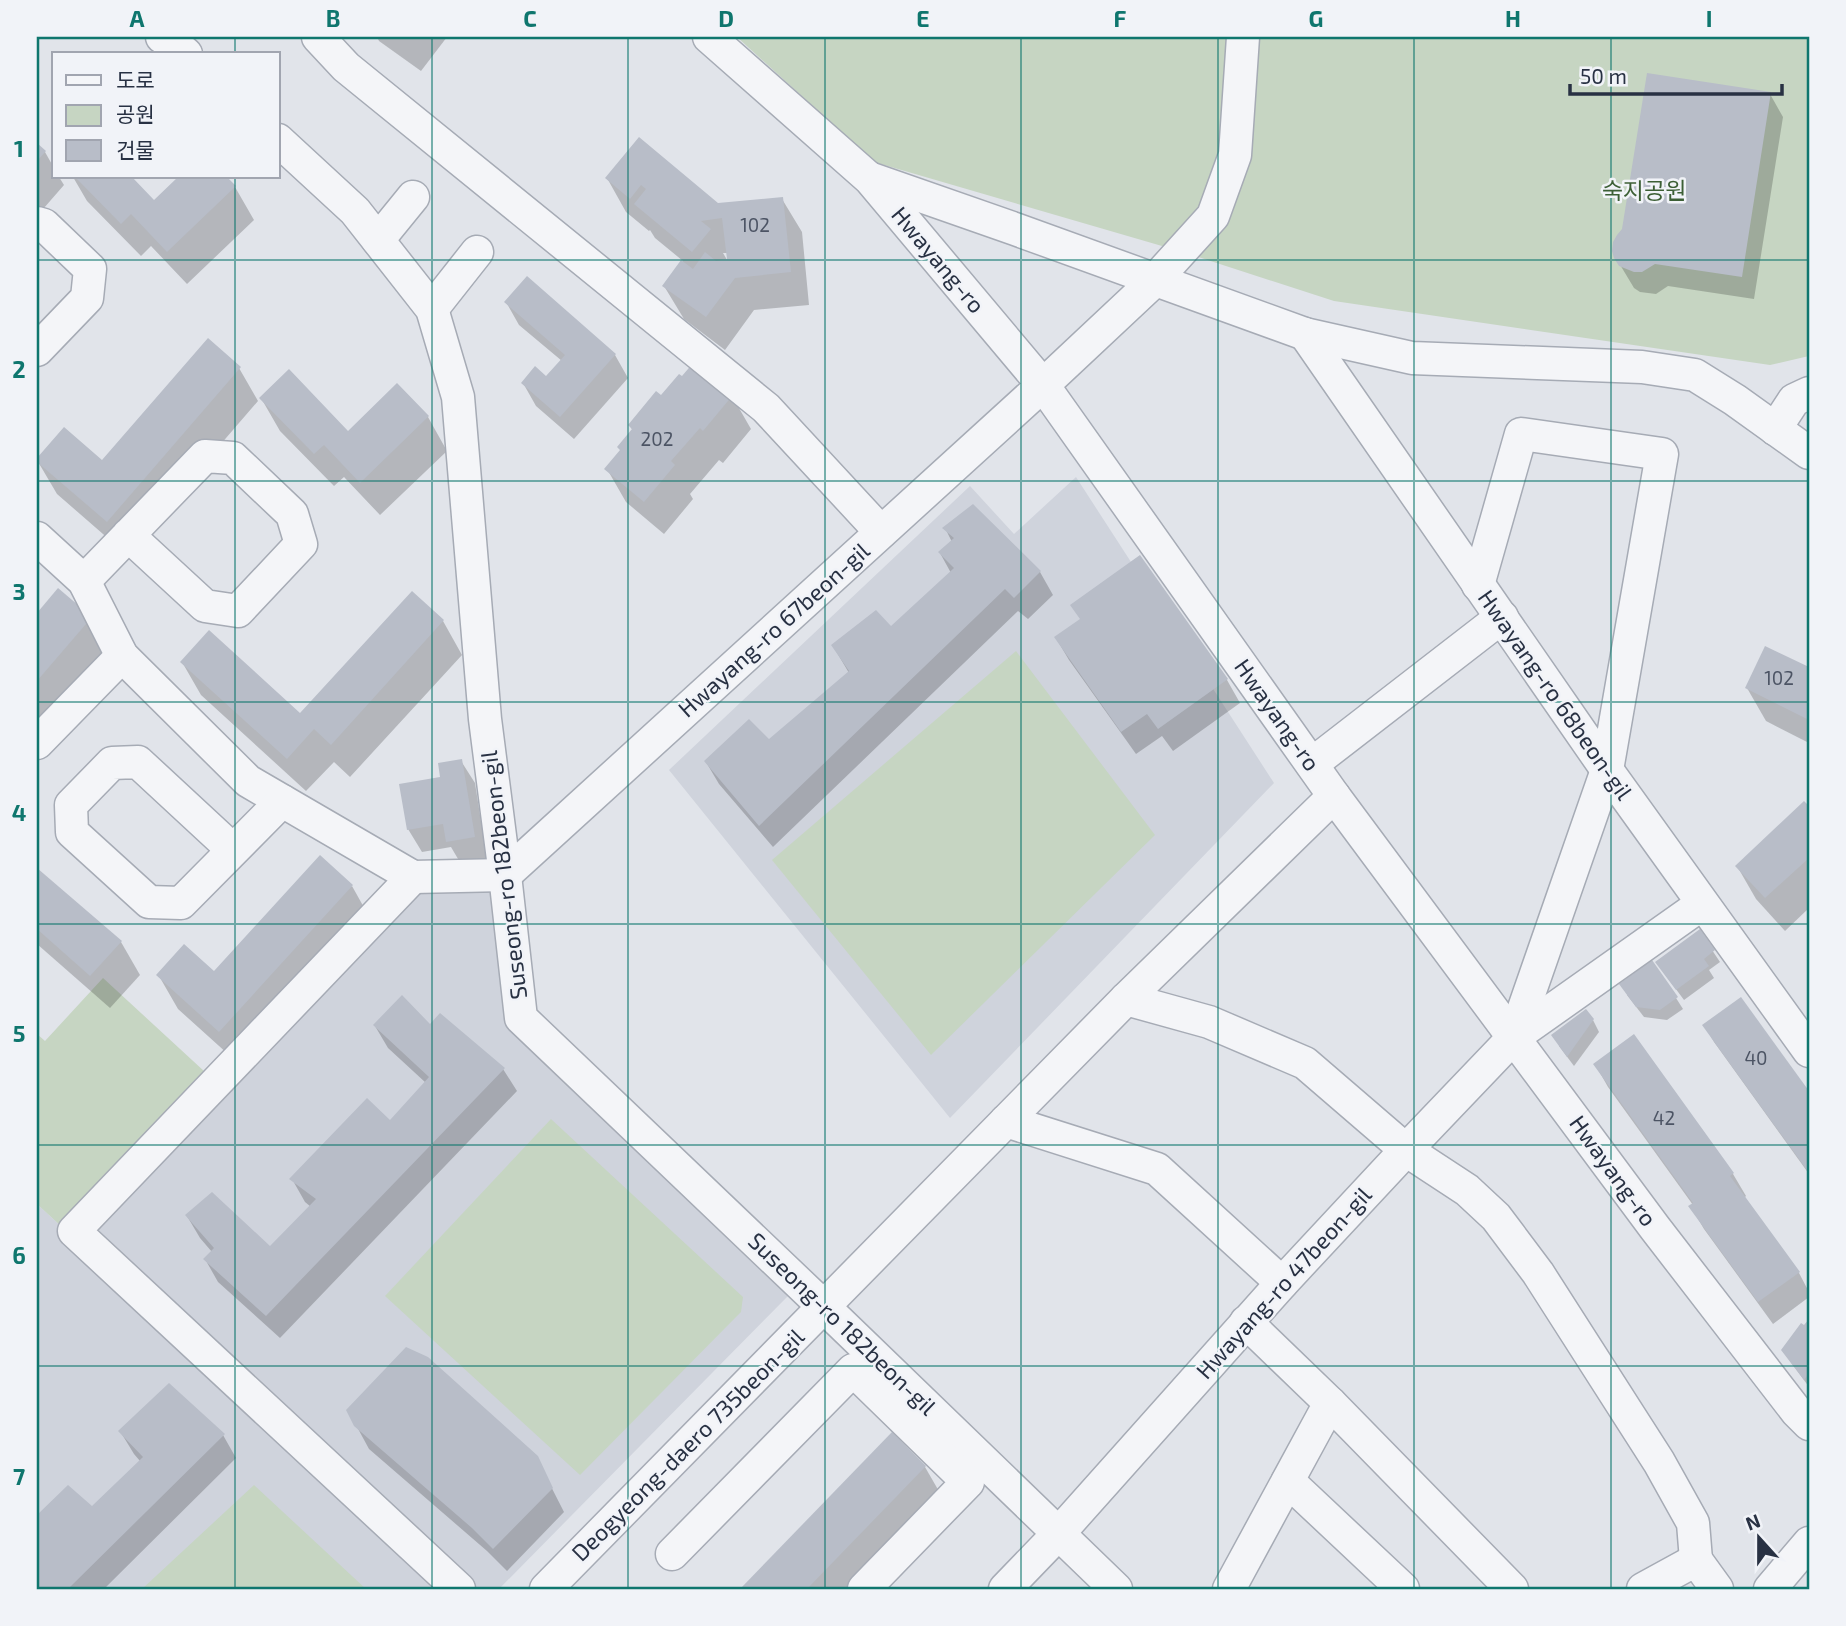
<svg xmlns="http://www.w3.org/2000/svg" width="1846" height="1626" viewBox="0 0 1846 1626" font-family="'Exo 2','Noto Sans KR',sans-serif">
  <rect width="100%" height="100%" fill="#e1e4ea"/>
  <!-- built -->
  <g fill="#cfd3dc">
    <polygon points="1076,477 1274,783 950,1118 669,770 970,486 1014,534"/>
    <polygon points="495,887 509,1022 788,1296 499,1589 477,1589 89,1231 418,889"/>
    <polygon points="37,1204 62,1227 438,1589 37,1589"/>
  </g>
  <!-- green -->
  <g fill="#c6d5c2">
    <polygon points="737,37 1809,37 1809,356 1770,365 1334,301 1186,253 874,162"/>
    <polygon points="1016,651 1155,835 931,1055 772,860"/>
    <polygon points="103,978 205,1072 62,1227 37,1204 37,1034 45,1041"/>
    <polygon points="551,1119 743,1297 741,1312 580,1475 385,1296"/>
    <polygon points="254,1485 366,1589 142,1589"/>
  </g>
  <!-- shadow -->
  <g fill="#0003" fill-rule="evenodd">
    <polygon points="377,37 447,37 421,71 379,41"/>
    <polygon points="1770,94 1783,117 1754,299 1668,286 1656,294 1640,292 1634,288 1616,258"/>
    <path d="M639 140 718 205 782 199 802 232 809 305 754 310 725 350 684 319 664 286 683 261 655 238 650 230 649 231 626 212 607 178ZM723 253H728L730 265Z"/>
    <polygon points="37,145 45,152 54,168 54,177 59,177 64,185 37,216"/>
    <polygon points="73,177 130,177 154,202 181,177 225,177 235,187 254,220 187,284 151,246 141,256 87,201"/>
    <polygon points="506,302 615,355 628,378 574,439 536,406 523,383 546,378 562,361 519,325"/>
    <polygon points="239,368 258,401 126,554 57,494 37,460 102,462"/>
    <polygon points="397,386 428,417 447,451 380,515 344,477 334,486 280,431 261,398 348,433"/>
    <polygon points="732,396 751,429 723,463 719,460 690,494 693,499 664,534 626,502 607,469 621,451 633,431 630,426 661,398"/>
    <polygon points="945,528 1040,572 1053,595 1028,619 1018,611 773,847 719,784 706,762 769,741 849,673 833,646 891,628 951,573 940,553 952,542"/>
    <polygon points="1140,558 1227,680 1240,703 1173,751 1162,736 1136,754 1069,660 1056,638 1081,620"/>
    <polygon points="58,591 90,618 109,651 37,736 37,616"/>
    <polygon points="412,593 443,621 462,655 350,777 334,762 306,791 201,695 182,662 300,716"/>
    <polygon points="1766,648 1809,669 1809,743 1766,721 1747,688"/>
    <polygon points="461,761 475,783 487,860 461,864 451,847 422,852 408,829 442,779"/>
    <polygon points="1804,804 1809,809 1809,908 1785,931 1756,899 1737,866"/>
    <polygon points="37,871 121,942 140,975 110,1008 37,944"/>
    <polygon points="352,886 371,920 239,1064 178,1009 159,976 214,974"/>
    <polygon points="1700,932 1720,962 1709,970 1714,978 1684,1000 1664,973"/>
    <polygon points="1627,995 1676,998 1683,1009 1667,1020 1644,1017"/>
    <polygon points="1741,999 1809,1094 1809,1174 1714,1042 1704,1025"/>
    <polygon points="1593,1020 1599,1032 1574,1066 1559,1046"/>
    <polygon points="375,1026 430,1027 503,1069 517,1091 280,1338 218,1282 205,1259 212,1252 200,1238 187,1216 271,1249 311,1207 305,1202 292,1179 390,1123 426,1083 388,1048"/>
    <polygon points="1595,1064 1733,1174 1746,1196 1744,1198 1799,1273 1809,1292 1809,1297 1773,1324 1704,1229 1691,1207 1693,1205 1608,1087"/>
    <polygon points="1809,1322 1809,1387 1790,1361 1805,1328"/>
    <polygon points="356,1425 536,1457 564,1512 507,1571 487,1551 369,1449"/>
    <polygon points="120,1431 223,1435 236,1458 104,1589 37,1589 37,1518 69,1487 92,1509 140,1461 134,1454"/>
    <polygon points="892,1435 925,1467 944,1500 858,1589 742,1589"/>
  </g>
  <!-- building -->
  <g fill="#b8bdc8">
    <polygon points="1647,73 1771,92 1742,277 1655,264 1642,272 1634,272 1619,266 1614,258 1612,251 1613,242 1617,235 1622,229"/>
    <polygon points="639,137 718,203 783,197 791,272 735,278 706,317 662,286 681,260 693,269 705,252 716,261 727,259 722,218 701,221 711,229 692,252 634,204 646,189 641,185 630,199 605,178"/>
    <polygon points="37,143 46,151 37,161"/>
    <polygon points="75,177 132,177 154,200 178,177 227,177 236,186 167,252 131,214 121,224"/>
    <polygon points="527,276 616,354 560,417 521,383 535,366 546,376 565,355 504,302"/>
    <polygon points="208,338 241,367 107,522 37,462 37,458 64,427 102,460"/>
    <polygon points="694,362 733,395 703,431 700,428 671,461 675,465 644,502 604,469 620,450 617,447 632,429 628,425 656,391 661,395 679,374 682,376"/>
    <polygon points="289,369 348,431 397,383 429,416 360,483 324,445 314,454 259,398"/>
    <polygon points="973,504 1041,571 1014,598 1005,589 759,826 704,761 749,719 769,739 849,671 831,645 876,610 891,626 954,568 938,552 954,538 942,528"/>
    <polygon points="1140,555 1228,679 1158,729 1147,714 1121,732 1054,637 1080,619 1070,605"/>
    <polygon points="58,588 92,617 37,681 37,613"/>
    <polygon points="412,591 444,620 331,745 314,729 287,759 180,662 209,630 300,713"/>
    <polygon points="1765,646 1809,667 1809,720 1745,688"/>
    <polygon points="462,759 475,837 446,842 443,824 407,830 399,784 440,777 438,763"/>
    <polygon points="1804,801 1809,806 1809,858 1765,898 1735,866"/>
    <polygon points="320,855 353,885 219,1032 156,975 184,944 214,971"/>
    <polygon points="37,868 122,941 90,976 37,929"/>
    <polygon points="1700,929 1715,950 1704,959 1709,966 1676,990 1655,962"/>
    <polygon points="1652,960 1678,997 1660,1010 1636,1007 1619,984"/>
    <polygon points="402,995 430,1024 440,1013 505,1068 266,1316 203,1259 214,1248 185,1215 212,1192 270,1246 316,1199 289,1179 367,1098 390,1120 429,1077 373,1025"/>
    <polygon points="1741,997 1809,1091 1809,1173 1702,1025"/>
    <polygon points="1586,1009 1594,1019 1567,1057 1551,1035"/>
    <polygon points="1634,1034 1734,1173 1730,1176 1800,1272 1758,1302 1688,1206 1693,1203 1593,1064"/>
    <polygon points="1809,1319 1809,1373 1804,1380 1781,1350 1801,1323 1804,1325"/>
    <polygon points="406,1347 428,1357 538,1456 553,1488 493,1549 472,1528 354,1426 346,1410"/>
    <polygon points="169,1383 225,1434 68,1589 37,1589 37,1515 68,1485 92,1506 143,1457 118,1431"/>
    <polygon points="892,1432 926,1466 807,1589 740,1589"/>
  </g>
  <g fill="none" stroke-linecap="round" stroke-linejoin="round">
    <defs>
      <g id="minor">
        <polyline points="162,37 178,47 186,54"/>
        <polyline points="318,37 346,67 766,408 881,532"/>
        <polyline points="709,37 870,179 1043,385 1334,796 1655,1228 1797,1412 1809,1424"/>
        <polyline points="278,140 355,211 432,309 458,397 485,719 505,875 521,1018 824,1307 1116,1589"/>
        <polyline points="872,179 1015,229 1305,334 1412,358 1642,367 1695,375 1735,400 1809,453"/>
        <polyline points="37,223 44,225 90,269 87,298 37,350"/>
        <polyline points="378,240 413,197"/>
        <polyline points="432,309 477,252"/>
        <polyline points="1305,334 1607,770 1809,1051"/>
        <polyline points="1775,429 1794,400 1809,393"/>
        <polyline points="37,538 84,581 122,656 248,781 413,877 505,875 1043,385 1155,280 1213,216 1235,155 1243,37"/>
        <polyline points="84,581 205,456 233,458 292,514 301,544 238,611 205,606 128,535"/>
        <polyline points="1478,585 1521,434 1662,454 1607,770 1514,1037"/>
        <polyline points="37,743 122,656"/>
        <polyline points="1312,764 1502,617"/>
        <polyline points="233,850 138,762 112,763 71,805 72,832 149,902 181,903 282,801"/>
        <polyline points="413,877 74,1231 459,1589"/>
        <polyline points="1126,999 1209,1022 1305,1063 1406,1150 1467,1190 1496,1217 1538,1273 1659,1462 1693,1523 1696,1560"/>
        <polyline points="1006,1121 1157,1169 1282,1283"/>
        <polyline points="1330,1403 1512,1589"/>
        <polyline points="1288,1481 1403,1589"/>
        <polyline points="672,1554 853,1370 968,1482 864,1589"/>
        <polyline points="546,1589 1126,999 1334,796"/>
        <polyline points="1005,1589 1059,1533 1282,1283 1406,1150 1514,1037 1702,904"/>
        <polyline points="1229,1589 1330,1403 1246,1322"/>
        <polyline points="1643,1589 1696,1560 1717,1589"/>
        <polyline points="1770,1589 1809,1543"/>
      </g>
    </defs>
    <!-- minor casing -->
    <use href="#minor" stroke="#a6abb5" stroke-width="35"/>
    <!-- minor -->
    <use href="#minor" stroke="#f4f5f8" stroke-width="32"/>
  </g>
  <!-- grid -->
  <path fill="none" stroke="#0f766e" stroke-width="2" stroke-opacity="0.55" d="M235 37V54M432 37V1589M628 37V1589M825 37V1589M1021 37V1589M1218 37V1589M1414 37V1589M1611 37V1589M235 177V1589M37 260H1809M37 481H1809M37 702H1809M37 924H1809M37 1145H1809M37 1366H1809"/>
  <g text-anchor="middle" stroke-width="5" stroke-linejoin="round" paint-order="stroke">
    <!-- number labels -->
    <g font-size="19" fill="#4c5464">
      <text x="755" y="232">102</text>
      <text x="657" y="446">202</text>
      <text x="1779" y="685">102</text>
      <text x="1756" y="1065">40</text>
      <text x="1664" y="1125">42</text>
    </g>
    <!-- park labels -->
    <g font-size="23" fill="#3c5f35" stroke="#f1f3f8">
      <text x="1644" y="199">숙지공원</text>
    </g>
    <!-- street labels -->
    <g font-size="23" fill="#283143" stroke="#f1f3f8">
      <text transform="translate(938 260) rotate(50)" y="8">Hwayang-ro</text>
      <text transform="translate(774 630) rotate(-42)" y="8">Hwayang-ro 67beon-gil</text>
      <text transform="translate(1555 695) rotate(55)" y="8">Hwayang-ro 68beon-gil</text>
      <text transform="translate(1277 715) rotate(55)" y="8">Hwayang-ro</text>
      <text transform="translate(504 875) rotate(-97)" y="8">Suseong-ro 182beon-gil</text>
      <text transform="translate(1613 1171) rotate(54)" y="8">Hwayang-ro</text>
      <text transform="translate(1284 1283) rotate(-48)" y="8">Hwayang-ro 47beon-gil</text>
      <text transform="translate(842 1324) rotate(44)" y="8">Suseong-ro 182beon-gil</text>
      <text transform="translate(688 1445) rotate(-45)" y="8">Deogyeong-daero 735beon-gil</text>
    </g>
  </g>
  <!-- border -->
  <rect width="1846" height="1626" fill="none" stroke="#f1f3f8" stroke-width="77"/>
  <!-- legend -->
  <rect x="52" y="52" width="228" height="126" fill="#f1f3f8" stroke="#a1a5b0" stroke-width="2"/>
  <rect x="66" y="75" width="35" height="10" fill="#f4f5f8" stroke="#a1a5b0" stroke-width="2"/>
  <text x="116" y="88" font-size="21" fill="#283143">도로</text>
  <rect x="66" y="105" width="35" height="21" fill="#c6d5c2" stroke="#a1a5b0" stroke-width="2"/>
  <text x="116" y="122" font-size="21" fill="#283143">공원</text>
  <rect x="66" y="140" width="35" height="21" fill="#b8bdc8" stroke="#a1a5b0" stroke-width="2"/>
  <text x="116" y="158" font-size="21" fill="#283143">건물</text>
  <!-- north arrow -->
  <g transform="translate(1759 1538) rotate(339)" stroke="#f1f3f8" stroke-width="5" paint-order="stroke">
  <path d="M0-5L12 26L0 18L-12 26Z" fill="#283143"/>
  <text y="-10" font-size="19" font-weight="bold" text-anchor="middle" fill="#283143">N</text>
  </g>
  <!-- scale -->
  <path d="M1570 84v10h212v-10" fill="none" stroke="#283143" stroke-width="3.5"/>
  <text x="1580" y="84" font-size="21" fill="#283143" stroke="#f1f3f8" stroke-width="5" paint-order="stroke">50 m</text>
  <rect x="38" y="38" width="1770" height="1550" fill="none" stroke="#0f766e" stroke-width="2.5"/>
  <g font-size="23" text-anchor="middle" font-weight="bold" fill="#0f766e">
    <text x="137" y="27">A</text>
    <text x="333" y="27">B</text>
    <text x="530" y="27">C</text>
    <text x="726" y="27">D</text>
    <text x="923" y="27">E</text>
    <text x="1120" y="27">F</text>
    <text x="1316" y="27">G</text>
    <text x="1513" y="27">H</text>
    <text x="1709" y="27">I</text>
    <text x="19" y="157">1</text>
    <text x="19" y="378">2</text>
    <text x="19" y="600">3</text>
    <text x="19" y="821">4</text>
    <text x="19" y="1042">5</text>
    <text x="19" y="1264">6</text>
    <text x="19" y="1485">7</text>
  </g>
</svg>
